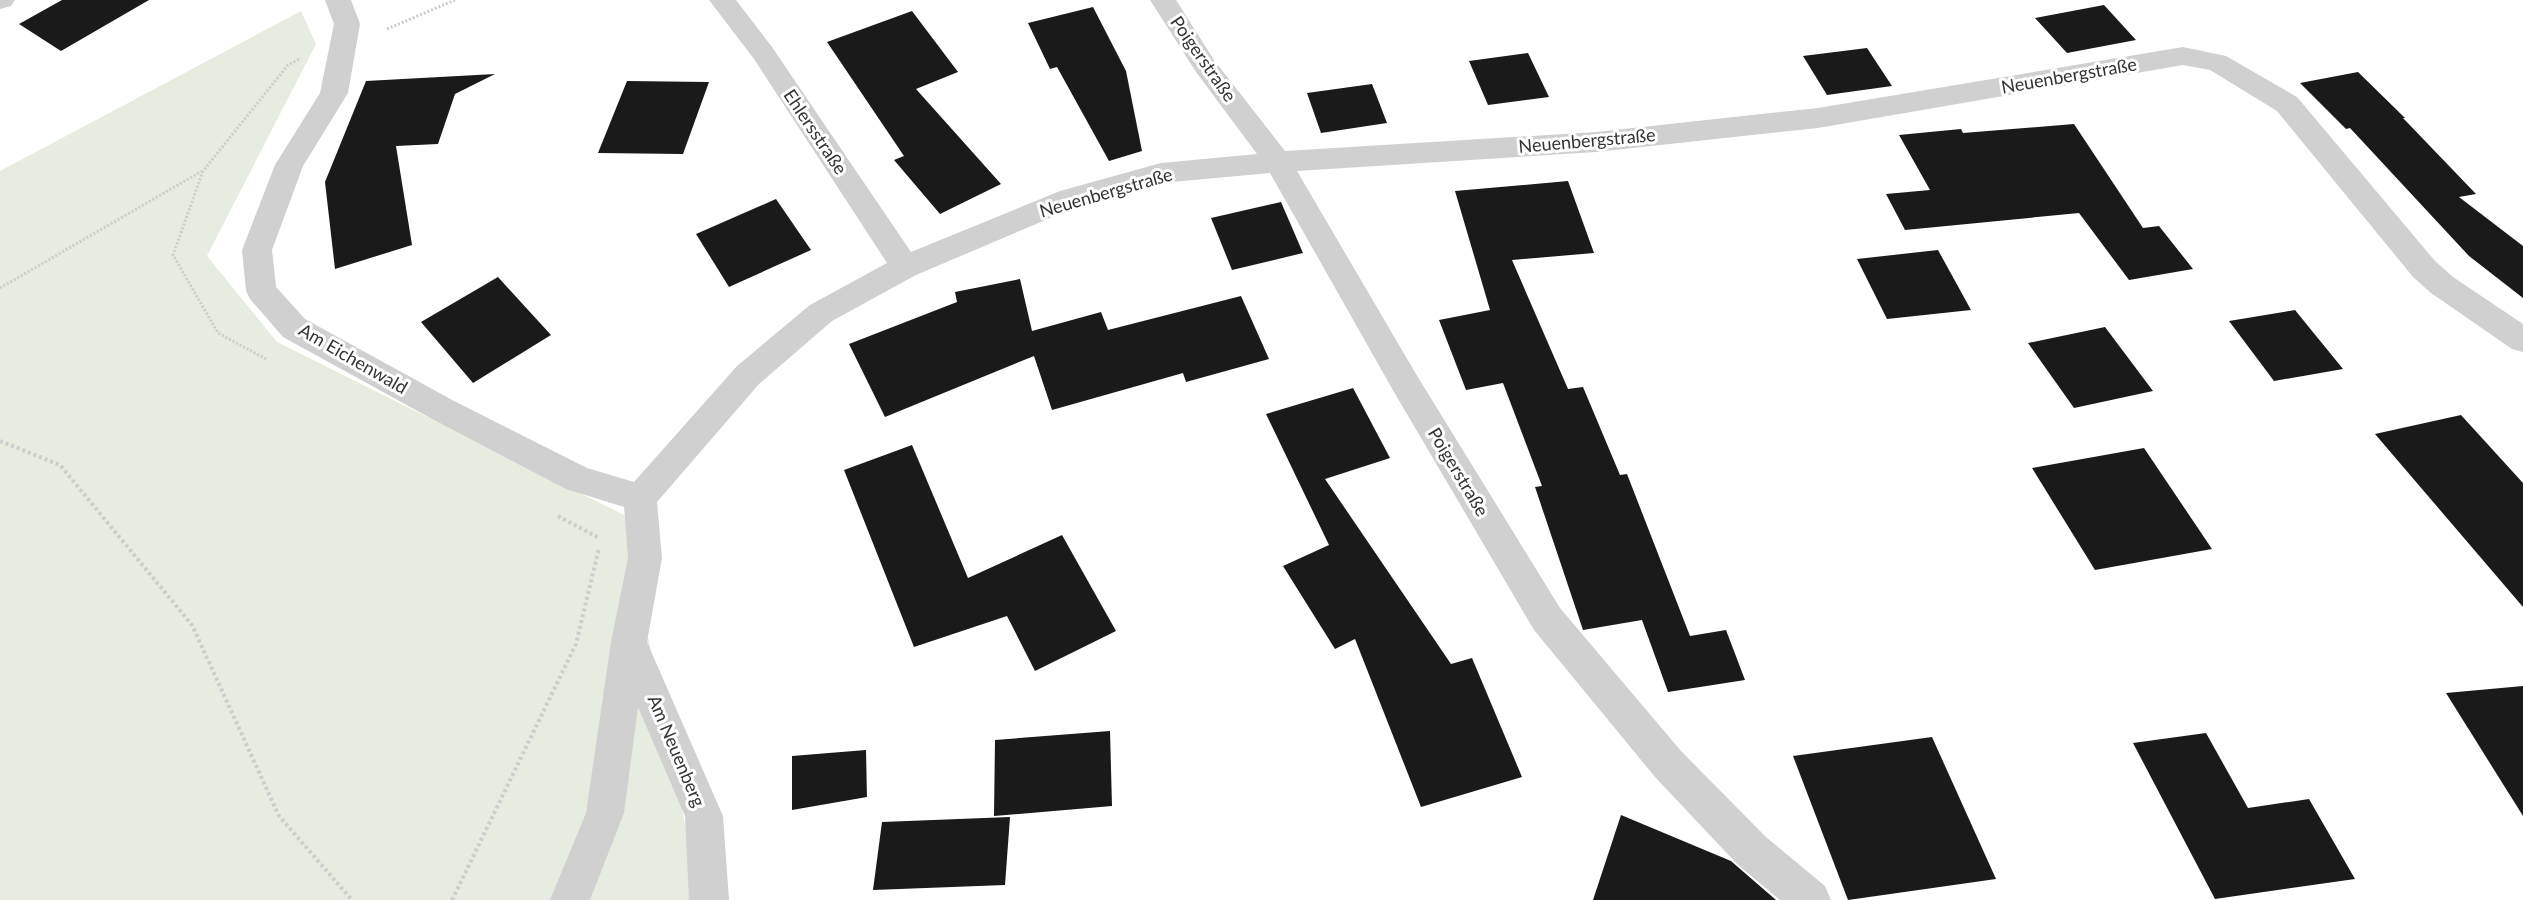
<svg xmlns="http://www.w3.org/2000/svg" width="2523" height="900" viewBox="0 0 2523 900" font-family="Lato,sans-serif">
  <rect width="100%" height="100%" fill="#fff"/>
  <!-- green -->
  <polygon fill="#e6ecdf" points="301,11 316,44 207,256 277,342 624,515 700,900 0,900 0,171"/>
  <!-- building -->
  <g fill="#1a1a1a">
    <polygon points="62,0 149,0 61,51 19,24"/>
    <polygon points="2104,5 2136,40 2067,53 2035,18"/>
    <polygon points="1093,7 1126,71 1142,151 1109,161 1057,67 1050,69 1028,23"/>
    <polygon points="912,11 958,72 916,89 1001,184 940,214 894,160 904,156 827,42"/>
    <polygon points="1867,48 1892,86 1827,95 1803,56"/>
    <polygon points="1528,53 1549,97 1488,105 1469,61"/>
    <polygon points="2358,72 2405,118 2403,118 2476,194 2459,197 2523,246 2523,298 2469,256 2350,128 2346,129 2300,83"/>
    <polygon points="495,74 455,94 438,144 396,146 412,245 335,269 325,182 366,81"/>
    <polygon points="627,81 709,82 683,154 598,153"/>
    <polygon points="1372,84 1387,123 1321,133 1307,93"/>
    <polygon points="2074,124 2143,228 2159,226 2193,269 2129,280 2079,213 1905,230 1886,194 1930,190 1899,135 1961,129 1963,133"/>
    <polygon points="1568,181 1594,253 1512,260 1568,389 1583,387 1620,475 1627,474 1690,636 1726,630 1745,680 1668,692 1642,620 1583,630 1535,487 1542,486 1503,383 1466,390 1439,320 1490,310 1455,191"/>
    <polygon points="776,199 811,250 729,287 696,234"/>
    <polygon points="1281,202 1303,253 1232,270 1211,218"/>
    <polygon points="1938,250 1971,310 1887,319 1857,259"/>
    <polygon points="498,277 551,335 473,383 421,322"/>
    <polygon points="1020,279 1032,331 1101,312 1108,330 1241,296 1269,359 1186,382 1183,373 1052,410 1034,356 885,417 849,344 957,302 955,292"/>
    <polygon points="2295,310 2343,369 2274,381 2229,321"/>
    <polygon points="2105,327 2153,391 2074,408 2028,343"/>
    <polygon points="1353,388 1390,458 1325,479 1451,664 1472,658 1522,777 1421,807 1355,639 1335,649 1283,566 1329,545 1266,414"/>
    <polygon points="2461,415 2523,483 2523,607 2375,434"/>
    <polygon points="912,445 968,578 1062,535 1116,631 1035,671 1007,616 914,647 844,470"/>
    <polygon points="2144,448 2212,549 2095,570 2032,468"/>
    <polygon points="2523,686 2523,816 2446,693"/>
    <polygon points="1110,731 1112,806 994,816 995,740"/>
    <polygon points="2206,733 2248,808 2309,799 2355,879 2215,899 2133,743"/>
    <polygon points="1932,737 1996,879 1848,900 1793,756"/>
    <polygon points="866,750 867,797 792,810 792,756"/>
    <polygon points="1621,815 1731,861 1776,900 1593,900"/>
    <polygon points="1010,817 1005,885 873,890 882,822"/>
  </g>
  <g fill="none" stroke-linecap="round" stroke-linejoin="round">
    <!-- path-far1 -->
    <g stroke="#cdcdcd" stroke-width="3" stroke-dasharray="2 2" stroke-linecap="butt">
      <polyline points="387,29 455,0"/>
      <polyline points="0,288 202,171"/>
      <polyline points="266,359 218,333 173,255 203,171 288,65 301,58"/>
    </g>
    <!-- path -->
    <g stroke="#cdcdcd" stroke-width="4" stroke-dasharray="3 3" stroke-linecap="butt">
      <polyline points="0,441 60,465 192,625 279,816 352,900"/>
      <polyline points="558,516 599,538"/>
      <polyline points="452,900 576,644 599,548"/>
    </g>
    <!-- minor -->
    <g fill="#d0d0d0" fill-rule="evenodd">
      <polygon points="0,0 15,0 11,6 0,9"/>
      <polygon points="325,0 351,0 360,24 348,93 303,166 272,250 276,287 305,319 454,401 587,468 634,482 737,366 810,305 887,263 754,59 709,0 736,0 772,47 911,252 1060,191 1161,163 1257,154 1196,72 1150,0 1176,0 1214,60 1285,151 1596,132 1818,108 2183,47 2226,56 2297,97 2435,261 2453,277 2523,324 2523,352 2512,349 2431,293 2413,277 2277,111 2210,70 2183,65 1818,128 1596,152 1297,171 1416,374 1560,608 1681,751 1766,837 1825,886 1831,900 1780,900 1738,865 1655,777 1534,630 1394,392 1270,173 1161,183 1069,210 916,275 832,321 759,384 657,502 662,558 647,642 723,816 729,900 689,900 685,816 638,707 624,813 590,900 550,900 586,813 611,642 628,558 624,507 566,489 432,419 283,337 250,299 246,291 242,250 275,165 320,93 334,24"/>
    </g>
  </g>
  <g text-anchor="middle" stroke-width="6" stroke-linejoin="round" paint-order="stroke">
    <!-- street labels -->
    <g font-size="18" fill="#333" stroke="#fff">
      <text transform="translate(1203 59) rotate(55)" y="6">Poigerstraße</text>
      <text transform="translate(2069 76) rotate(-10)" y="6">Neuenbergstraße</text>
      <text transform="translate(815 132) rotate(56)" y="6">Ehlersstraße</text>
      <text transform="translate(1587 141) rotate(-5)" y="6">Neuenbergstraße</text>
      <text transform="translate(1106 193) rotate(-16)" y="6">Neuenbergstraße</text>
      <text transform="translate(353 359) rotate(30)" y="6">Am Eichenwald</text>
      <text transform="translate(1458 472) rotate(59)" y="6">Poigerstraße</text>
      <text transform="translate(676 751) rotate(67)" y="6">Am Neuenberg</text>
    </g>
  </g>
</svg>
